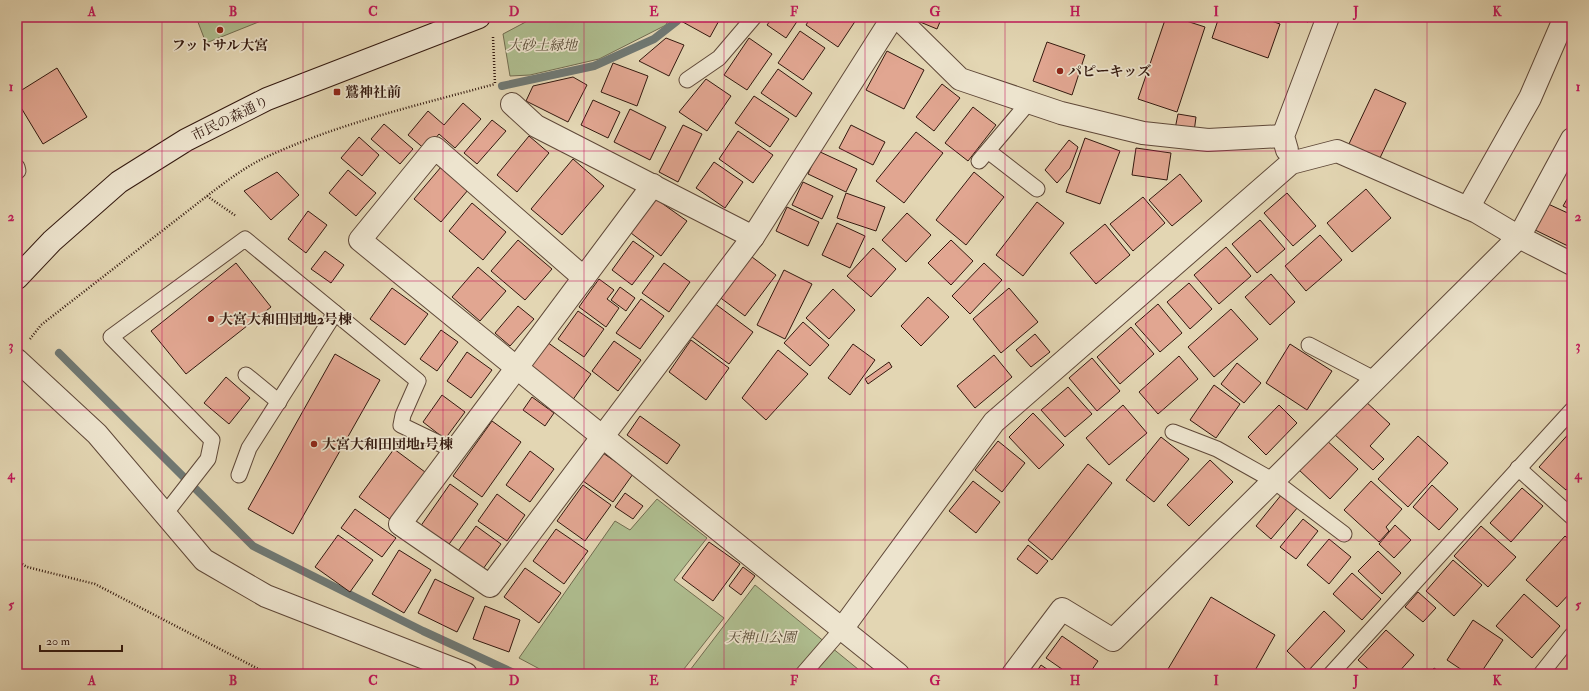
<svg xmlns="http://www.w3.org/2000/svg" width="1589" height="691" viewBox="0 0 1589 691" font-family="'IM FELL Double Pica','Noto Serif JP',serif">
  <rect width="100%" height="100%" fill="#e3d6b3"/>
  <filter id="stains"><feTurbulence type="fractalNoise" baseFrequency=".005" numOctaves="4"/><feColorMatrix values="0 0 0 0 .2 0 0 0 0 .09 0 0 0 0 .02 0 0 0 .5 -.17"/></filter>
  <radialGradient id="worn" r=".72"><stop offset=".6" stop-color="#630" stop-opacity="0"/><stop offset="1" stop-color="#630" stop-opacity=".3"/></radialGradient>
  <!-- green -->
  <g fill="#afbe90" stroke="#716c50">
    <polygon points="196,17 271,17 206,43"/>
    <polygon points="535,17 670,17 666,25 599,59 530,75 510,76 503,34"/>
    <polygon points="657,499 707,538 674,580 724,618 680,674 549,674 519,658 615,521 630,530"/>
    <polygon points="755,585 864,674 687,674"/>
  </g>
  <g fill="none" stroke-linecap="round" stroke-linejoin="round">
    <!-- stream -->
    <g stroke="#6f7873" stroke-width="8">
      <polyline points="502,86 594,66 654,39 677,21"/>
      <polyline points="59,353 253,546 423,631 516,674"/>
    </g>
  </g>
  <!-- building -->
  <g fill="#e1a691" stroke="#33190f">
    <polygon points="683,17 721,17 710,37 681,21"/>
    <polygon points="773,17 800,17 786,38 767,25"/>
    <polygon points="811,17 858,17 838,47 806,25"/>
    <polygon points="908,17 942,17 937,29"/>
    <polygon points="1166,17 1174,17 1205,27 1177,112 1138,99"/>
    <polygon points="1219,17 1260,17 1280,24 1268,58 1212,38"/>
    <polygon points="1292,17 1310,17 1308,22"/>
    <polygon points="800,31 825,48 803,80 778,63"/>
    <polygon points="666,38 684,45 669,76 639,61"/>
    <polygon points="749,38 772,54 747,90 724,75"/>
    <polygon points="1047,42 1085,55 1072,95 1033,81"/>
    <polygon points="887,51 924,70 904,109 866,90"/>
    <polygon points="613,63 648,76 637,106 601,92"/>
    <polygon points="57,68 87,117 43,144 17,101 17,93"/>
    <polygon points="778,69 812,93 796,117 761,93"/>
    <polygon points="573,77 587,85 568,122 526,101 533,86"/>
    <polygon points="706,79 731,96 707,131 679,112"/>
    <polygon points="942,84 960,98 934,131 916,117"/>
    <polygon points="1375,89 1406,103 1379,160 1348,146"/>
    <polygon points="754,96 789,119 770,147 735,123"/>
    <polygon points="593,100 620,112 608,138 581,125"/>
    <polygon points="463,103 481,119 455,148 439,134 426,150 408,135 428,111 444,125"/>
    <polygon points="973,107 996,125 968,161 945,143"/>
    <polygon points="630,109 666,127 650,160 614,142"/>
    <polygon points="1178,114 1196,117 1194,132 1175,129"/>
    <polygon points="492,120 506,131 477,164 464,153"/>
    <polygon points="384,124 413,149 400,164 371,139"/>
    <polygon points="683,125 702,134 678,182 659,172"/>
    <polygon points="851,125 885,142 873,165 839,148"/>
    <polygon points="738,131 773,155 753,183 719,159"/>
    <polygon points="916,132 943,153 904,203 876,181"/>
    <polygon points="529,136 549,153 517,192 497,175"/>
    <polygon points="359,137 379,155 362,176 341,158"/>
    <polygon points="1085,138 1120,151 1100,204 1066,192"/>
    <polygon points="1069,140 1078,147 1070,168 1057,183 1045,170"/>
    <polygon points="1136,148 1171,153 1167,180 1132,175"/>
    <polygon points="818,151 857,169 846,192 808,174"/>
    <polygon points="573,159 604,186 562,235 531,209"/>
    <polygon points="714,162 743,182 725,208 696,188"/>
    <polygon points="441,167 468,190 441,222 414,199"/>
    <polygon points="348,170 376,193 356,216 329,193"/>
    <polygon points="277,172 299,195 271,220 244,191"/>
    <polygon points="974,172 1004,197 966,245 936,220"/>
    <polygon points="1180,174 1202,201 1172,226 1149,200"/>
    <polygon points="803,182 833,196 822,219 792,205"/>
    <polygon points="1366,189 1391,218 1352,252 1327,223"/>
    <polygon points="846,193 885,207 876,231 837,218"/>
    <polygon points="1287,193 1316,226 1293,246 1264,213"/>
    <polygon points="1570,194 1572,195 1572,210 1563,206"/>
    <polygon points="1143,197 1165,223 1133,251 1110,224"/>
    <polygon points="656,199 687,221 661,256 631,233"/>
    <polygon points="1037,202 1064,223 1023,276 996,255"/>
    <polygon points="472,203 506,232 483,260 449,231"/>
    <polygon points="1546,203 1572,215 1572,242 1570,247 1533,229"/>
    <polygon points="787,207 819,222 808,246 776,231"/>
    <polygon points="308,211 327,225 306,253 288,239"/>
    <polygon points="907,213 931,235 906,262 882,240"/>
    <polygon points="1260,220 1285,249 1257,273 1232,244"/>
    <polygon points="837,223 865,236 850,268 822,255"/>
    <polygon points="1105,224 1130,255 1096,284 1070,253"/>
    <polygon points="1320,235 1342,260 1306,291 1285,266"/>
    <polygon points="518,240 552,269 525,300 491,271"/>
    <polygon points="951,240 973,261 951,285 928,263"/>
    <polygon points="633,241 654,256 632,285 612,270"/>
    <polygon points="1226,247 1251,276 1219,304 1194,275"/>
    <polygon points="873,248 896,269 871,297 847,276"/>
    <polygon points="325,251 344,265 331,283 311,269"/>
    <polygon points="748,254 776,275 745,316 718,296"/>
    <polygon points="236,263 271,307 186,374 151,331"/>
    <polygon points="664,263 690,282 669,312 642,293"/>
    <polygon points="984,263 1002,280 970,314 952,296"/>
    <polygon points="478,267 506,291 480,321 452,297"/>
    <polygon points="784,270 812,284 785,339 757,325"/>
    <polygon points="1271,274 1295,302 1270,325 1245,297"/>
    <polygon points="599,279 614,290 607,299 619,308 606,327 579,307"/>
    <polygon points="1189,283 1212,309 1190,329 1167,302"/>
    <polygon points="620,287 635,298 626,311 611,300"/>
    <polygon points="392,288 428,314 405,345 370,319"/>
    <polygon points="1009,288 1038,322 1001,353 973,319"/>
    <polygon points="833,289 855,310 829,339 806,318"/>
    <polygon points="928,297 949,317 921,346 901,326"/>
    <polygon points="641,299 664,316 640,349 616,333"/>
    <polygon points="714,303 753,332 729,364 691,336"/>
    <polygon points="1158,304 1182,333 1160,352 1135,324"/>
    <polygon points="518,306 534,319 510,346 495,333"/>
    <polygon points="1231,309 1258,339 1214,377 1188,347"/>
    <polygon points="578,311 604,329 584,357 558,339"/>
    <polygon points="803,322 829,345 810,366 784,343"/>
    <polygon points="1131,327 1154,354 1120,384 1097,357"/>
    <polygon points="441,330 458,342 437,371 420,359"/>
    <polygon points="1035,334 1050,352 1031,367 1016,350"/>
    <polygon points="691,340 729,368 706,400 669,372"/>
    <polygon points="614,341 641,360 618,391 592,371"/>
    <polygon points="547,342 591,374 572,401 528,369"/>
    <polygon points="853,344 875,360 850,395 828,378"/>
    <polygon points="1290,344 1332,371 1307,410 1266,383"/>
    <polygon points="778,350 808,374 766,420 742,398"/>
    <polygon points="467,352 492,370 471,398 447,381"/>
    <polygon points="335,354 380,380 293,534 248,509"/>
    <polygon points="994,355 1012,377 975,408 957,386"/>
    <polygon points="1179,356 1198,379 1158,414 1139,392"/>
    <polygon points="1092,358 1120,391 1097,411 1069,378"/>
    <polygon points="889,362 892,367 868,384 865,379"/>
    <polygon points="1237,363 1261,383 1244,403 1221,384"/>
    <polygon points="226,377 250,398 229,424 204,403"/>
    <polygon points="1214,385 1240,404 1216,438 1190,420"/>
    <polygon points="1068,387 1092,414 1065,437 1041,410"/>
    <polygon points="442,395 465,412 445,439 423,422"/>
    <polygon points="532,397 554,413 545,426 523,410"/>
    <polygon points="1364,400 1390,424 1370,446 1384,459 1373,470 1333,433"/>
    <polygon points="1123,405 1147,433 1109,465 1086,438"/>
    <polygon points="1279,405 1297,423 1266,455 1248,437"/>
    <polygon points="1033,413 1064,445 1039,469 1009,437"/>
    <polygon points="640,416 680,445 667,464 627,435"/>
    <polygon points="492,421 521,442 482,497 453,476"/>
    <polygon points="1572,430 1572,483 1566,490 1539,467"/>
    <polygon points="1418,436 1448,463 1408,507 1378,479"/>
    <polygon points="1161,437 1189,459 1154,502 1126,480"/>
    <polygon points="1325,439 1358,469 1330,499 1298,469"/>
    <polygon points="998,441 1025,463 1002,492 975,470"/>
    <polygon points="394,449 425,472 391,520 359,497"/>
    <polygon points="530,451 554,469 530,502 506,485"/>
    <polygon points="603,453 633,474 613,502 583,481"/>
    <polygon points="1210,460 1233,482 1189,526 1167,505"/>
    <polygon points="1088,464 1112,483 1052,560 1028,540"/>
    <polygon points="973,481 1000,502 976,533 949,511"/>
    <polygon points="1371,481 1402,509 1386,527 1389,531 1379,542 1344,510"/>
    <polygon points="450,484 478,504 447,547 420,527"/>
    <polygon points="583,485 611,505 585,541 557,521"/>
    <polygon points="1432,485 1458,509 1439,530 1413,507"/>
    <polygon points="1522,488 1543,506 1511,542 1490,523"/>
    <polygon points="625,493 643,506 633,519 615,507"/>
    <polygon points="497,494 525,515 507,541 478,521"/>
    <polygon points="1282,494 1298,507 1271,539 1256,526"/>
    <polygon points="355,509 396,538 382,557 341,528"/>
    <polygon points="1303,519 1318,531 1296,559 1280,547"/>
    <polygon points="1395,525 1411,540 1394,558 1379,544"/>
    <polygon points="476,526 501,544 483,569 458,551"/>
    <polygon points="1481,526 1516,557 1488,587 1454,556"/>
    <polygon points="556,529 588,551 564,584 533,561"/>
    <polygon points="338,535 373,560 350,592 315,567"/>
    <polygon points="1565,536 1572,542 1572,591 1557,607 1526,580"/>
    <polygon points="1329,539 1351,557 1329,584 1307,565"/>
    <polygon points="709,542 740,564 713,601 682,578"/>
    <polygon points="1028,545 1048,561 1037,574 1017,559"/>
    <polygon points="399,550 431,570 404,613 372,594"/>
    <polygon points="1378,551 1401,573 1382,594 1358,571"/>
    <polygon points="1453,560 1482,585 1454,616 1426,591"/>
    <polygon points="743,567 755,576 741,595 729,586"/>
    <polygon points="525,568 561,593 539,623 504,597"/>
    <polygon points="1352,573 1381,599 1362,620 1333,594"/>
    <polygon points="435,579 474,598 457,632 418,613"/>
    <polygon points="1418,592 1436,608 1423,622 1405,607"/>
    <polygon points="1524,594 1560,626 1532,658 1496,626"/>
    <polygon points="1211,597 1275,635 1253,674 1165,674"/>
    <polygon points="485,606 520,620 509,652 473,639"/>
    <polygon points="1324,611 1345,631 1308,671 1287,651"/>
    <polygon points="1473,620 1503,640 1480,674 1468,674 1447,660"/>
    <polygon points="1386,630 1414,655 1397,674 1374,674 1358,660"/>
    <polygon points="1062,636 1098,661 1089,674 1069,674 1046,658"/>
    <polygon points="1041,665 1054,674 1035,674"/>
    <polygon points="1434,668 1443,674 1429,674"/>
  </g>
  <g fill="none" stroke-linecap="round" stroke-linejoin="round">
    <defs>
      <g id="lane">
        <polyline points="687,80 719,58 754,17"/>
        <polyline points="988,151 1037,189"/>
        <polyline points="979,161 1029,102"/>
        <polyline points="17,167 18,171"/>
        <polyline points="1309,345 1376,380"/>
        <polyline points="246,375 279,402"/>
        <polyline points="1173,432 1217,449 1274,481 1344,534"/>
        <polyline points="1518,468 1572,517"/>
        <polyline points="239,475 249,448 335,313"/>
        <polyline points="165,514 208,459 212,440 111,337 245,239 418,381 403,415 401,425 455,451"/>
        <polyline points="803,674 842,629"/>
        <polyline points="1331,674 1572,410"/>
        <polyline points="1541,674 1572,635"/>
      </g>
      <g id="street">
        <polyline points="897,17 960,79 1061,113 1143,133 1208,140 1283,136"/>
        <polyline points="512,104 536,126 753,237"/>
        <polyline points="1572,139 1519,237 1572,264"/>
        <polyline points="1287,150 1283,136 1328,17"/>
        <polyline points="653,185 400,524 490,586 753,237 893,17"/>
        <polyline points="1468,208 1530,98 1565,17"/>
        <polyline points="584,278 435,148 360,240 517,368 898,674"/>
        <polyline points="17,360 97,434 204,560 266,596 466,674"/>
        <polyline points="842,629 994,422 1291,163 1337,151 1477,212 1519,237 1113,640 1062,609 1013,674"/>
      </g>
      <polyline id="secondary" points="17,278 52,241 119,182 186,140 267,99 479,17"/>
    </defs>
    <!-- lane casing -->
    <use href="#lane" stroke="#5f4838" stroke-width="17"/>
    <!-- street casing -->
    <use href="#street" stroke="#5f4838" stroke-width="24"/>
    <!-- secondary casing -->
    <use href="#secondary" stroke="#33190f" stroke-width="24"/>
    <!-- path -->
    <g stroke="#33190f" stroke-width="2.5" stroke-dasharray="1 2" stroke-linecap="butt">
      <polyline points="493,37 495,84"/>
      <polyline points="207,196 236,216"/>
      <path d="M30 339 41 325 207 196C224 183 241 170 260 160 335 124 415 106 495 84"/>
      <polyline points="17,561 27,567 95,584 268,674"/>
    </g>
    <!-- lane -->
    <use href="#lane" stroke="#ede4ce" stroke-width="15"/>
    <!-- street -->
    <use href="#street" stroke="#ede4ce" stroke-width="22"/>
    <!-- secondary -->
    <use href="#secondary" stroke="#ede4ce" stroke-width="22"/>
  </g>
  <!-- grid -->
  <path fill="none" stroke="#c2185b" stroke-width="1" stroke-opacity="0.55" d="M162 17V674M303 17V674M443 17V674M584 17V674M724 17V674M865 17V674M1005 17V674M1146 17V674M1286 17V674M1427 17V674M17 151H1572M17 281H1572M17 410H1572M17 540H1572"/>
  <!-- markers -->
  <g fill="#8f2418" stroke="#ede4ce" stroke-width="1.5">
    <circle cx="220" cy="30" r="4"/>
    <circle cx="1060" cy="71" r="4"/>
    <rect x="333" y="88" width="8" height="8" rx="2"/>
    <circle cx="211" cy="319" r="4"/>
    <circle cx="314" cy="444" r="4"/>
  </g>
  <g text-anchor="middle" stroke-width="3.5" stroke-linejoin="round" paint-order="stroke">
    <!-- poi labels -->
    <g font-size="14" font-weight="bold" fill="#33190f" stroke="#ede4ce" text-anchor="start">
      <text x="220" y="50" text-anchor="middle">フットサル大宮</text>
      <text x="1068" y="76">パピーキッズ</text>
      <text x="345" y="97">鷲神社前</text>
      <text x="219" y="324">大宮大和田団地2号棟</text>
      <text x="322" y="449">大宮大和田団地1号棟</text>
    </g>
    <!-- park labels -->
    <g font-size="14" font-style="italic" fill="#584b36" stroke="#ede4ce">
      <text x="542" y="50">大砂土緑地</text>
      <text x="761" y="642">天神山公園</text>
    </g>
    <!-- street labels -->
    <g font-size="14" fill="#33190f" stroke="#ede4ce">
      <text transform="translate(230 118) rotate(-26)" y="5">市民の森通り</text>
    </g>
  </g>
  <!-- margin -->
  <rect width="1589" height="691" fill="none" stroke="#e3d6b3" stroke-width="44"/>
  <!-- scale -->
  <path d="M40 645v6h82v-6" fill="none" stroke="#33190f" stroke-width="2"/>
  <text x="46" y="645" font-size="12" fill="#33190f" stroke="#ede4ce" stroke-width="3" paint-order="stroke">20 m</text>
  <rect x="22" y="22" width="1545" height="647" fill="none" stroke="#c2185b" stroke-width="1.5"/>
  <g font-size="13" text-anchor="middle" font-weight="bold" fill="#c2185b">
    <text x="92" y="16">A</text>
    <text x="233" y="16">B</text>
    <text x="373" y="16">C</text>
    <text x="514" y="16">D</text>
    <text x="654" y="16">E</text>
    <text x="794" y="16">F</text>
    <text x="935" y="16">G</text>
    <text x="1075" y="16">H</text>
    <text x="1216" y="16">I</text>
    <text x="1356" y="16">J</text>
    <text x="1497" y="16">K</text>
    <text x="11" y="91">1</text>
    <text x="1578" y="91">1</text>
    <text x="11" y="221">2</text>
    <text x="1578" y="221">2</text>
    <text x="11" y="350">3</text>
    <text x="1578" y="350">3</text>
    <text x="11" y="479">4</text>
    <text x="1578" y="479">4</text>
    <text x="11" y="609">5</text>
    <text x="1578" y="609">5</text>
    <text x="92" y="685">A</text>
    <text x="233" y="685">B</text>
    <text x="373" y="685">C</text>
    <text x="514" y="685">D</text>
    <text x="654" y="685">E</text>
    <text x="794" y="685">F</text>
    <text x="935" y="685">G</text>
    <text x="1075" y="685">H</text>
    <text x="1216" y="685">I</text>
    <text x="1356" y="685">J</text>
    <text x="1497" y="685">K</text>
  </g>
  <rect width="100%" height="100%" filter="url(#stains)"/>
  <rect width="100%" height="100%" fill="url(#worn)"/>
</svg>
